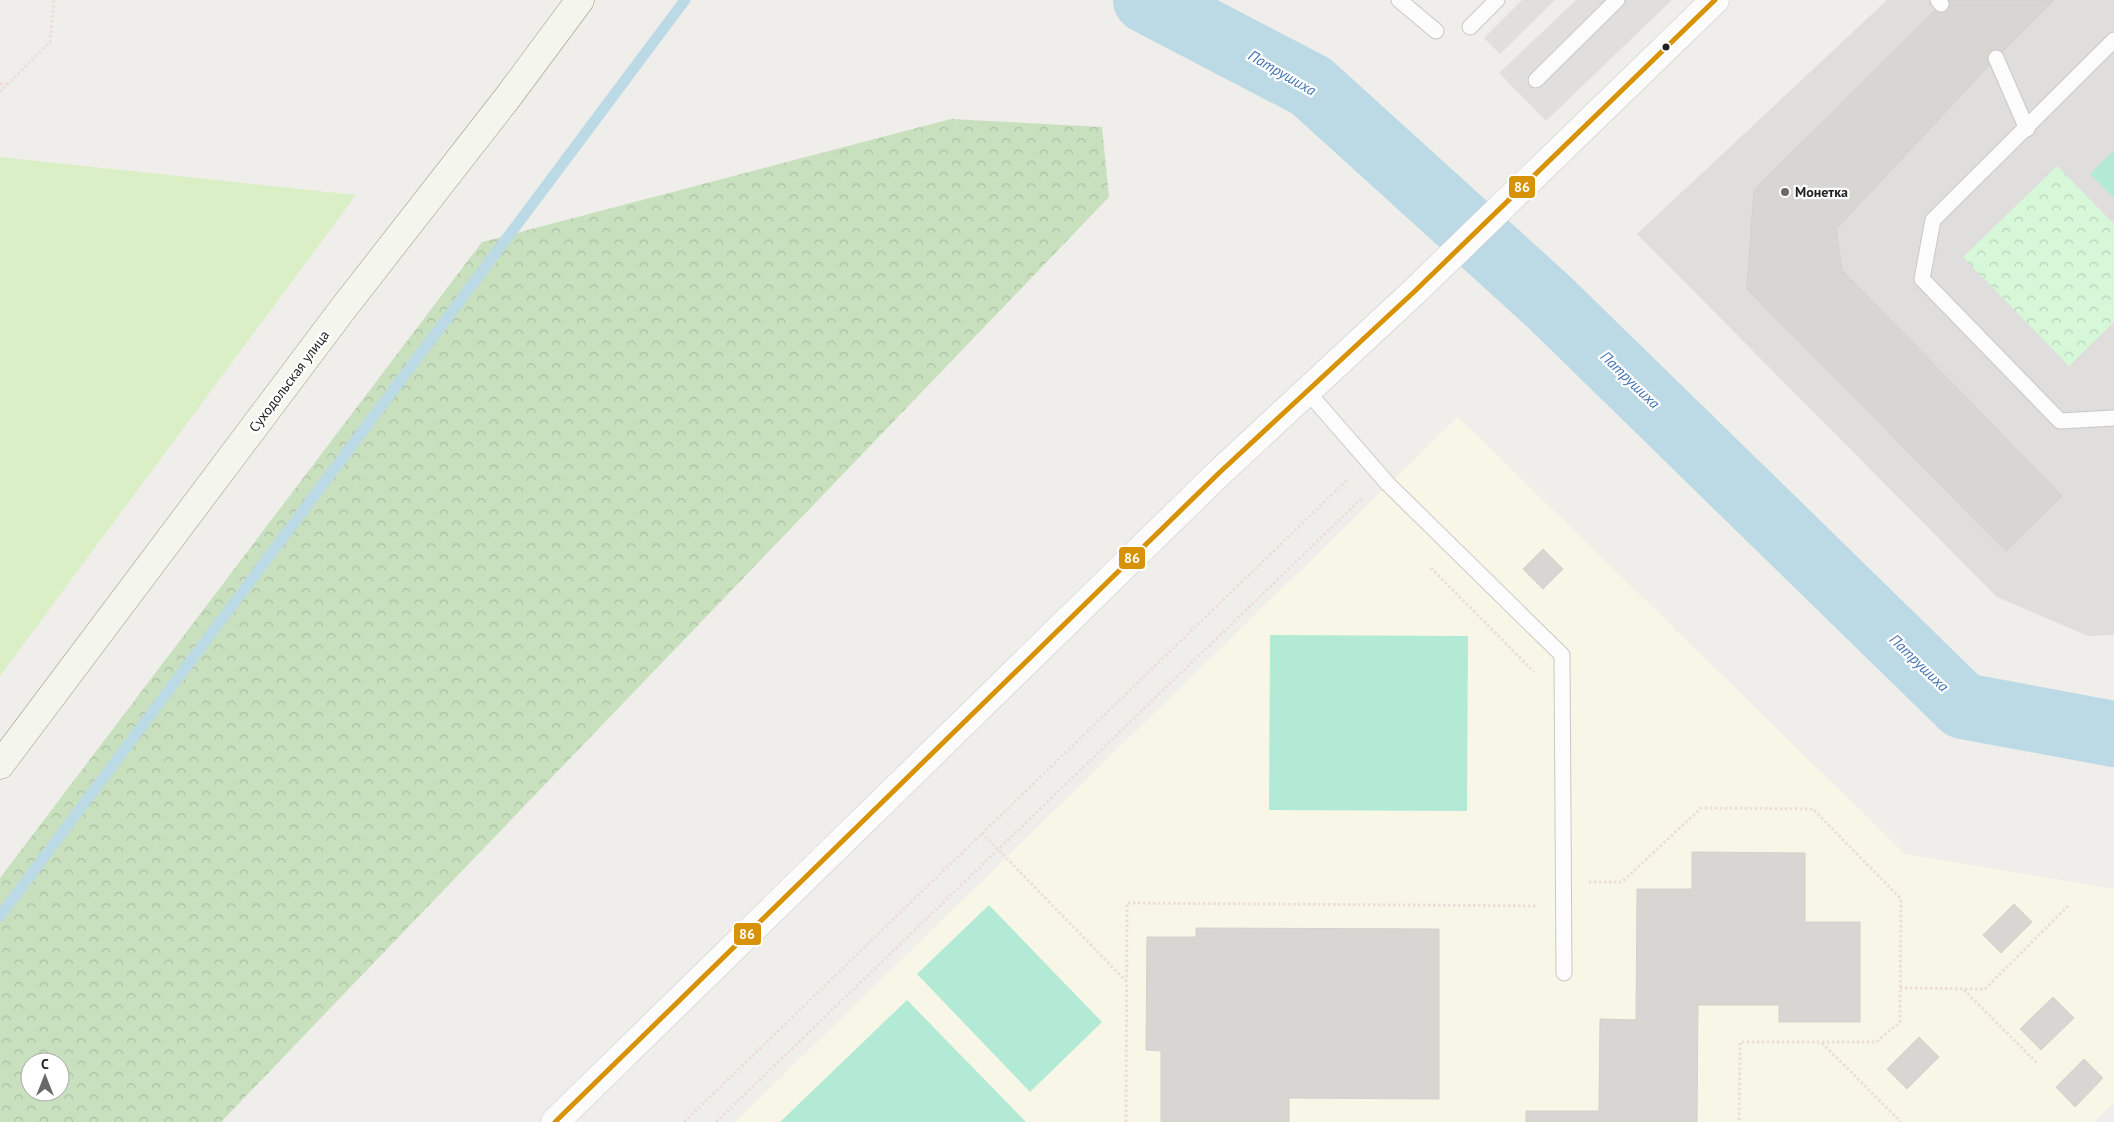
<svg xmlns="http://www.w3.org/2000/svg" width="2114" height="1122" viewBox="0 0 2114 1122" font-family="'PT Sans',sans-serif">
  <defs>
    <pattern id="forest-crowns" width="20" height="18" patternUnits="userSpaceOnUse" patternTransform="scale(1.25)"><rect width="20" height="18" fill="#c8e0be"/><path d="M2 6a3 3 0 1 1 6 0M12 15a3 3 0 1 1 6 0" fill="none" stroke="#acc0a3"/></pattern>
    <pattern id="park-crowns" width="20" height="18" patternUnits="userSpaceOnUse" patternTransform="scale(1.25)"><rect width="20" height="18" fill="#d7f7d9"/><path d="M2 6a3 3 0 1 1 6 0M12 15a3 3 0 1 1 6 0" fill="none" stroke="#b8d3ba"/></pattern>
  </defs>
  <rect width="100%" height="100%" fill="#f0eeea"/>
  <!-- residential -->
  <polygon fill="#dfdedc" points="1887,0 2114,0 2114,635 2088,636 1997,597 1637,234"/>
  <!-- education -->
  <polygon fill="#f8f7e7" points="1458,417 1905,854 2114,889 2114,1103 2094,1122 735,1122"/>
  <!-- grass -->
  <polygon fill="#dbefc7" points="0,157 356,195 0,676"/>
  <!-- forest -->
  <path fill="url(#forest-crowns)" fill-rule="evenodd" d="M951 119 1102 127 1109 197 221 1122H0V878L482 242ZM30 1062H60V1092H30Z"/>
  <!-- park -->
  <polygon fill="url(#park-crowns)" points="2057,166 2114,224 2114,322 2069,366 1963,257"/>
  <!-- pitch -->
  <g fill="#b3ead6">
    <polygon points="2114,150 2114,198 2090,174"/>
    <polygon points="1270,635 1468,636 1467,811 1269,810"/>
    <polygon points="989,905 1102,1022 1030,1092 917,974"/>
    <polygon points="907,1000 1026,1122 780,1122"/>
  </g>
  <!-- parking -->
  <g fill="#e0dfde">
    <polygon points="1522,0 1555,0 1500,54 1484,38"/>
    <polygon points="1576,0 1672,0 1546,121 1499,73"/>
  </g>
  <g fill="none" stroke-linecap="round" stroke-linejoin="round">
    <!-- stream -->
    <polyline stroke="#bcdae5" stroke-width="11" points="0,916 685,0"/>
    <!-- river -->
    <polyline stroke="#bcdae5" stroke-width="66" points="1146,0 1311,86 1548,301 1963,706 2114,734"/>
  </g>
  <!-- building -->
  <g fill="#d8d6d3" stroke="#d4d0cb">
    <polygon points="1945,0 2054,0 1996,58 1836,229 1842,270 2062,496 2006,551 1747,289 1754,190"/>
    <polygon points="1543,549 1563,569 1543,589 1523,569"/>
    <polygon points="1692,852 1805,853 1805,922 1860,922 1860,1022 1779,1022 1779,1005 1698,1005 1697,1122 1526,1122 1526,1111 1599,1111 1600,1019 1636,1020 1637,889 1692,889"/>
    <polygon points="2014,904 2032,922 2001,953 1983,935"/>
    <polygon points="1196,928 1439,929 1439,1099 1289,1098 1289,1122 1161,1122 1161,1051 1146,1050 1147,937 1196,937"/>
    <polygon points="2053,997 2074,1018 2041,1050 2020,1029"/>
    <polygon points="1919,1037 1939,1057 1907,1089 1887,1069"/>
    <polygon points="2084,1059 2103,1078 2075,1107 2056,1087"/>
  </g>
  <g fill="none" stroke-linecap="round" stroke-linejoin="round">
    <defs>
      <g id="lane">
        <polyline points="1399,0 1436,31"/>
        <polyline points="1938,0 1941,4"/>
        <polyline points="1470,27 1497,0"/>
        <polyline points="2114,40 1933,220 1922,279 2060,421 2114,418"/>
        <polyline points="1996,58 2027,129"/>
        <polyline points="1536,80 1617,0"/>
        <polyline points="1306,390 1388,484 1562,655 1564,973"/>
      </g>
      <polyline id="street" points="555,1122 1219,473 1415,291 1715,0"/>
      <polyline id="secondary" points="0,765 342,310 508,97 580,0"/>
    </defs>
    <!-- lane casing -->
    <use href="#lane" stroke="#c9c8c6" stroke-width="17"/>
    <!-- street casing -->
    <use href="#street" stroke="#c9c8c6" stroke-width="29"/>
    <!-- secondary casing -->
    <use href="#secondary" stroke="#989b80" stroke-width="29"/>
    <!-- path -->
    <g stroke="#edddda" stroke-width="3" stroke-dasharray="2.5 2.5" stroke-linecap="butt">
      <polyline points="0,84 7,84"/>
      <polyline points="0,92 50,42 54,0"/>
      <polyline points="1431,568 1534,672"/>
      <polyline points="982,833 1126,981"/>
      <polyline points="1589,882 1622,882 1701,808 1813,809 1901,899 1900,1022 1876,1042 1740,1042 1739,1122"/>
      <polyline points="1900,988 1985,989 2068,906"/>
      <polyline points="1964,990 2037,1063"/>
      <polyline points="1822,1043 1901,1122"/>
      <polyline points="684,1122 1348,479"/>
      <polyline points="716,1122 1363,497"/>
      <polyline points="1126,1122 1127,903 1537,906"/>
    </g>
    <!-- lane -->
    <use href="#lane" stroke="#fdfcfc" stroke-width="15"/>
    <!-- street -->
    <use href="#street" stroke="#fdfcfc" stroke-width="28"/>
    <!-- secondary -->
    <use href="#secondary" stroke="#f4f5ec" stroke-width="28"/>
    <defs>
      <polyline id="bus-1" points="555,1122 1219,473 1415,291 1715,0"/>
    </defs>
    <!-- bus-1 casing -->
    <use href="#bus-1" stroke="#fff" stroke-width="9"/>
    <!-- bus-1 -->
    <use href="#bus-1" stroke="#d79205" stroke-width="5"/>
  </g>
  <!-- markers -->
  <circle fill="#222" stroke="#fff" stroke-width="2" cx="1666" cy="47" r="4.5"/>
  <circle fill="#6a6968" stroke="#fff" stroke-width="2" cx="1785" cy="192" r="5"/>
  <g text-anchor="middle" stroke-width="4.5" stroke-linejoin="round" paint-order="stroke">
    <!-- poi labels -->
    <g font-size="14" font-weight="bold" fill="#222" stroke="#fff" text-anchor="start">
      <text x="1795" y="197">Монетка</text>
    </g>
    <!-- street labels -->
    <g font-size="14" fill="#222" stroke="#fff">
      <text transform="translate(289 381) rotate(-53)" y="5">Суходольская улица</text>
    </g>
    <!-- water labels -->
    <g font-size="15" font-style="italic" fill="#4274b2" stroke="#fff">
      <text transform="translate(1282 73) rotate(30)" y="5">Патрушиха</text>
      <text transform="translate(1630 380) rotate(44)" y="5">Патрушиха</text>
      <text transform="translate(1919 663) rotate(44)" y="5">Патрушиха</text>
    </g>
  </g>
  <g stroke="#fff" stroke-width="2">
    <rect x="1508" y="175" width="28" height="24" rx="5" fill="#d79205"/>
    <rect x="1118" y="546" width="28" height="24" rx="5" fill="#d79205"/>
    <rect x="733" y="922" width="29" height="24" rx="5" fill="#d79205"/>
  </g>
  <g font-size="14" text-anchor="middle" font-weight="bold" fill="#fff">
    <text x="1522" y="192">86</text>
    <text x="1132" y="563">86</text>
    <text x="747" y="939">86</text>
  </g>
  <!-- north arrow -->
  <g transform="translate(45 1077)"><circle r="24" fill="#ffffff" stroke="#a7a7a7"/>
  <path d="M0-4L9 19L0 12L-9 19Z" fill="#6a6968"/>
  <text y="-8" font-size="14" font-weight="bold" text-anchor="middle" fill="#222222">С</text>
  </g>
</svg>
